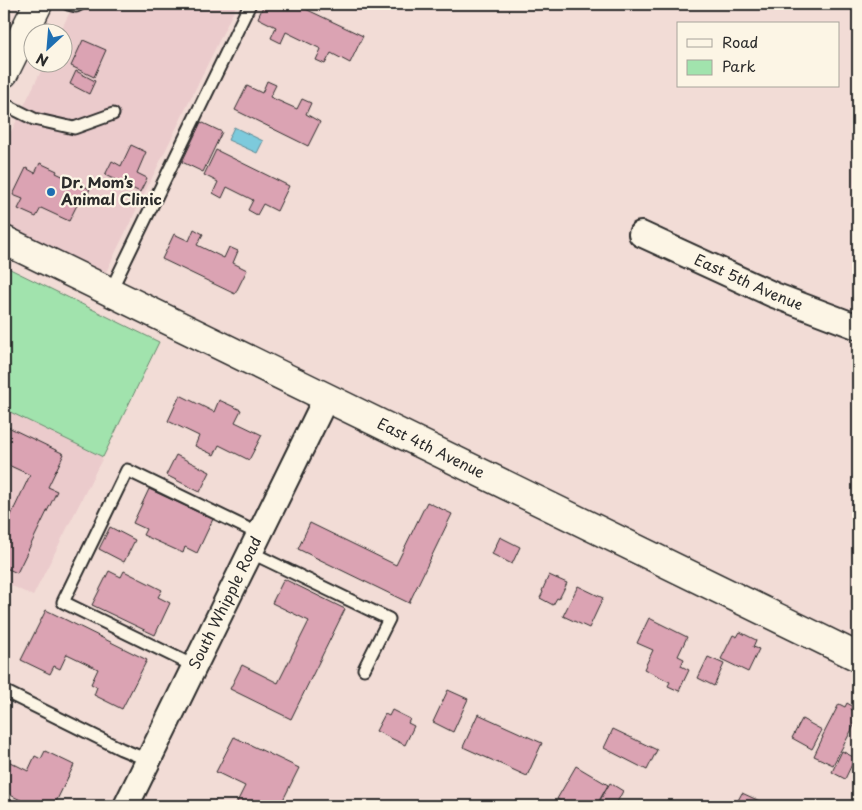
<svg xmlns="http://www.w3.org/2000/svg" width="862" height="810" viewBox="0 0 862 810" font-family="'Playpen Sans',sans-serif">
  <rect width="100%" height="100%" fill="#f2dcd6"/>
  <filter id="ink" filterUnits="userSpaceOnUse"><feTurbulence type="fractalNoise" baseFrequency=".02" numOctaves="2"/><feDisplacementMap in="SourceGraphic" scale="10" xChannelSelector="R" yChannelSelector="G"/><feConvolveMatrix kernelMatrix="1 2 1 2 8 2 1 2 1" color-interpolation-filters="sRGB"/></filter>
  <g filter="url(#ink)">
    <!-- built -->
    <g fill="#ebcbcc">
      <polygon points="74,4 237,4 106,272 101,273 4,227 4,146 45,63 62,62 62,32 60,32"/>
      <polygon points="4,409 103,457 33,596 4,582"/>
    </g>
    <!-- green -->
    <polygon fill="#a1e3ad" stroke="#66876c" points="4,266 159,342 103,457 4,409"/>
    <!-- water -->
    <polygon fill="#7dcadc" stroke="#5c8a95" points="234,127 263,141 257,153 228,140"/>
    <!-- building -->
    <g fill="#dba3b3" stroke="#2b2b2b">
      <polygon points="264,4 295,4 363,36 350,63 331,53 325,64 316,60 321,49 286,32 281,43 271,38 276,27 258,18"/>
      <polygon points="83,40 106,50 94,77 71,66"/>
      <polygon points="76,71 95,81 89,94 70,84"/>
      <polygon points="267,81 276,85 270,97 297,109 302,99 311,103 306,114 320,122 308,146 235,110 247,86 262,93"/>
      <polygon points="201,122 222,132 203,172 182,162"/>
      <polygon points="131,145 146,152 137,173 147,178 140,192 105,175 112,161 121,166"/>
      <polygon points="216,150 289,186 277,211 263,204 257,215 248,210 253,200 227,187 222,198 213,193 218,182 204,175"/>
      <polygon points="40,163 57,171 56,173 90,189 85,199 81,197 69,221 41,208 36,217 18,209 23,199 13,195 26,168 35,173"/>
      <polygon points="194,229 203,234 197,245 224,258 229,247 238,251 233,263 247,270 235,294 162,259 174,234 189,241"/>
      <polygon points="180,395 214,412 219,400 241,410 235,422 262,435 249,460 219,445 214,455 195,446 199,436 168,421"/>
      <polygon points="4,425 64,454 48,487 57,491 17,573 4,567 4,530 30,475 4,463"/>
      <polygon points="176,455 210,472 200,492 166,475"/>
      <polygon points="149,489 213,519 197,553 185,547 183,553 143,535 146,529 133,523"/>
      <polygon points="427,502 452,514 409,603 298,549 310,523 396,565"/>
      <polygon points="110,527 135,540 124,562 99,549"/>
      <polygon points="500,537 520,547 512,564 492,554"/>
      <polygon points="109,571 121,577 124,571 162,590 158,597 170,603 155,635 92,605"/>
      <polygon points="549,575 567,583 559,599 557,598 553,605 540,598 543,592 542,591"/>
      <polygon points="284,579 345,609 291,719 230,689 242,665 278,683 309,621 272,603"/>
      <polygon points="578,586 603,598 589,628 563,616"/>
      <polygon points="46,610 147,660 122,709 94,695 97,687 91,684 98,669 67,654 60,669 54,666 50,674 21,660"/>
      <polygon points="649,618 687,637 678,656 684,659 681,666 689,670 679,691 668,686 670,682 644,669 653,650 637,643"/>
      <polygon points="740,632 756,640 753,647 759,649 748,672 721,659 733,635 737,637"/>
      <polygon points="708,657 724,664 714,686 698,678"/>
      <polygon points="448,690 468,699 453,732 433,722"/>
      <polygon points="847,703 852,706 851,709 858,713 858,718 833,765 814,756 823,737 822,737 839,704 845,707"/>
      <polygon points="392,710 410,719 408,723 414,726 405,745 376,731 385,714 389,716"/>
      <polygon points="478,714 542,743 527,776 463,747"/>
      <polygon points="802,719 822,730 812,749 792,738"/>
      <polygon points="613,729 657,750 647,770 604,748"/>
      <polygon points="234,737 299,768 280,806 235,806 245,786 216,772"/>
      <polygon points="45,751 74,765 54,806 33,806 4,792 4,759 28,771 35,756 41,759"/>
      <polygon points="842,751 855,758 845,779 832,772"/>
      <polygon points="576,766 608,785 596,806 570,806 557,799"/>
      <polygon points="610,783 623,791 615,806 607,806 599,802"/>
      <polygon points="742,793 766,804 765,806 735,806"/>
    </g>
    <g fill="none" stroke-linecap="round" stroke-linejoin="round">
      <defs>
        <g id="service">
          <polyline points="68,4 76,6 80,4"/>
          <polyline points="4,104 34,119 74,128 113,114"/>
          <polyline points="110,292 250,4"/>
          <polyline points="250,552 389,619 364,669"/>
          <polyline points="194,666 63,602 127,470 259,534"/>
          <polyline points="4,691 121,749 148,760"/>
        </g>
        <g id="minor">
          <path id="s1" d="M641 234 774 295 858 327"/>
          <path id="s2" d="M126 806 326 398"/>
        </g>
        <g id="tertiary">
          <path id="s3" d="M4 240 858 657"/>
        </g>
        <polyline id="primary" points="4,73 38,4"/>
      </defs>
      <!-- service casing -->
      <use href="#service" stroke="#2b2b2b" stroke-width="15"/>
      <!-- minor casing -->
      <use href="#minor" stroke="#2b2b2b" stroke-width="28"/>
      <!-- tertiary casing -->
      <use href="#tertiary" stroke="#2b2b2b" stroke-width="31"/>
      <!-- primary casing -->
      <use href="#primary" stroke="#2b2b2b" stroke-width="31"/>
      <!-- service -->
      <use href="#service" stroke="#fcf5e5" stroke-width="11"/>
      <!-- minor -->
      <use href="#minor" stroke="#fcf5e5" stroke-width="24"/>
      <!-- tertiary -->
      <use href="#tertiary" stroke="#fcf5e5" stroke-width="28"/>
      <!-- primary -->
      <use href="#primary" stroke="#fcf5e5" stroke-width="28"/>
    </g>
  </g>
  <!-- markers -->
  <circle fill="#1f6fb2" stroke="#fcf5e5" stroke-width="2" cx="51" cy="192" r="5"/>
  <g text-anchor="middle" stroke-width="4.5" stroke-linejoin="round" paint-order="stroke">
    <!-- poi labels -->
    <g font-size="15" font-weight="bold" fill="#2b2b2b" stroke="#fcf5e5" text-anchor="start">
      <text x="61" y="188">Dr. Mom’s<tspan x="61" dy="17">Animal Clinic</tspan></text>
    </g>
    <!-- street labels -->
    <g font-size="15" fill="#2b2b2b" stroke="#fcf5e5">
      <text dy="5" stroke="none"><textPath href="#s1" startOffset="118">East 5th Avenue</textPath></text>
      <text dy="5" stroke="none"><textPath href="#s3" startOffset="475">East 4th Avenue</textPath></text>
      <text dy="5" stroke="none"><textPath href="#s2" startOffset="226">South Whipple Road</textPath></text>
    </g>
  </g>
  <!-- margin -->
  <rect width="862" height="810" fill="none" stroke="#fcf5e5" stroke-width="20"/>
  <rect x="10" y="10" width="842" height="790" fill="none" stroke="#2b2b2b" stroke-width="2" filter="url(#ink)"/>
  <!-- legend -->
  <rect x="677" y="22" width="162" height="65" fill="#fcf5e5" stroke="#a8a49b"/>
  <rect x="687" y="39" width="25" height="8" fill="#fcf5e5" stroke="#a8a49b"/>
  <text x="722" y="48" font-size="15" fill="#2b2b2b">Road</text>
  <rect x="687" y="60" width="25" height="15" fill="#a1e3ad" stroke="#a8a49b"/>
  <text x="722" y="72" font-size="15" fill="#2b2b2b">Park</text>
  <!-- north arrow -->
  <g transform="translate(48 48) rotate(206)"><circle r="24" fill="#fcf5e5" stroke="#a8a49b"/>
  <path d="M0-4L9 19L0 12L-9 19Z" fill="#1f6fb2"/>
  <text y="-8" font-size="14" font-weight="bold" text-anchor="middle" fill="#2b2b2b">N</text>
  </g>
</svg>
